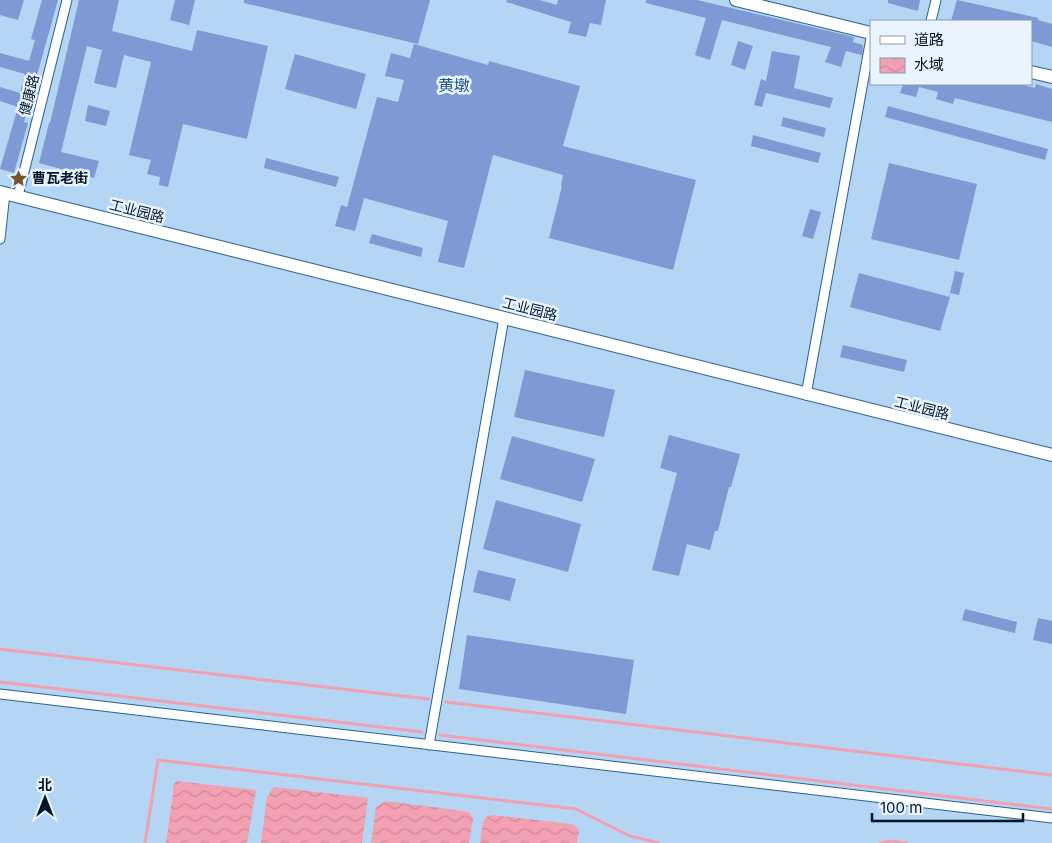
<svg xmlns="http://www.w3.org/2000/svg" width="1052" height="843" viewBox="0 0 1052 843" font-family="Inter,'Noto Sans SC',sans-serif">
  <defs>
    <pattern id="water-waves" width="16" height="10" patternUnits="userSpaceOnUse" patternTransform="scale(1.25)"><rect width="16" height="10" fill="#f2a0b2"/><path d="M0 5q4-4 8 0t8 0" fill="none" stroke="#ce8999"/></pattern>
  </defs>
  <rect width="100%" height="100%" fill="#b4d6f4"/>
  <!-- water -->
  <g fill="url(#water-waves)">
    <polygon points="176,781 256,790 247,843 166,843 173,793 173,786"/>
    <polygon points="274,787 368,798 362,843 261,843 267,797"/>
    <polygon points="385,801 464,811 470,813 473,819 469,843 371,843 376,807"/>
    <polygon points="492,815 571,824 577,827 579,832 577,843 480,843 483,822 486,817"/>
  </g>
  <g fill="none" stroke-linecap="round" stroke-linejoin="round">
    <!-- stream -->
    <g stroke="#f2a0b2" stroke-width="3">
      <polyline points="0,649 428,699"/>
      <polyline points="0,682 422,732"/>
      <polyline points="446,702 1052,775"/>
      <polyline points="440,735 1052,809"/>
      <polyline points="145,843 158,760 576,809 630,836 659,843"/>
      <polyline points="880,843 891,841 906,843"/>
    </g>
  </g>
  <!-- building -->
  <g fill="#7e99d3">
    <polygon points="0,0 24,0 18,20 0,15"/>
    <polygon points="42,0 58,0 24,122 28,123 14,173 0,169 18,107 0,101 0,87 20,93 25,74 0,67 0,53 29,61 35,40 31,39"/>
    <polygon points="79,0 119,0 112,31 192,51 197,30 268,46 247,139 183,124 168,187 159,185 160,177 147,174 151,160 129,155 151,62 124,55 116,88 94,83 102,50 87,46 61,152 99,161 94,178 39,163 49,123 50,123"/>
    <polygon points="175,0 195,0 189,25 170,20"/>
    <polygon points="244,0 430,0 418,44 244,3"/>
    <polygon points="507,0 540,0 557,5 558,0 606,0 601,25 590,23 586,37 568,33 571,22 506,2"/>
    <polygon points="646,0 697,0 854,37 853,42 863,45 862,55 846,51 841,67 825,62 831,47 722,20 710,60 695,55 706,18 646,3"/>
    <polygon points="888,0 920,0 918,11 888,3"/>
    <polygon points="957,0 1038,18 1038,20 1052,24 1052,47 1031,41 1031,21 951,21"/>
    <polygon points="738,41 753,46 745,70 731,65"/>
    <polygon points="414,44 488,65 489,61 580,86 563,146 696,180 673,270 549,238 562,186 561,186 563,175 493,155 464,268 438,262 448,221 364,198 355,231 335,226 341,205 347,207 377,97 398,102 404,80 385,76 391,53 410,58"/>
    <polygon points="772,51 800,56 794,88 833,98 830,108 766,93 762,107 754,105 761,79 766,81"/>
    <polygon points="295,54 366,74 356,109 285,89"/>
    <polygon points="903,84 1020,84 1035,88 1036,84 1052,89 1052,122 955,98 953,104 936,99 938,92 919,87 916,97 900,93"/>
    <polygon points="88,105 110,111 106,126 85,121"/>
    <polygon points="888,106 1048,149 1045,160 885,117"/>
    <polygon points="783,117 826,128 824,137 781,126"/>
    <polygon points="753,135 821,153 818,163 751,146"/>
    <polygon points="266,158 339,177 336,187 264,168"/>
    <polygon points="889,163 977,184 959,260 871,239"/>
    <polygon points="810,209 821,212 813,239 802,236"/>
    <polygon points="372,234 423,248 421,257 369,243"/>
    <polygon points="955,271 964,273 959,295 950,293"/>
    <polygon points="859,273 950,297 940,331 850,307"/>
    <polygon points="843,345 907,360 904,372 840,357"/>
    <polygon points="525,370 615,390 604,437 514,417"/>
    <polygon points="669,435 740,454 731,487 729,487 718,531 715,531 710,550 687,544 679,576 652,570 677,473 660,468"/>
    <polygon points="512,436 595,459 582,502 500,479"/>
    <polygon points="496,500 581,524 568,572 483,549"/>
    <polygon points="478,570 516,579 510,601 473,592"/>
    <polygon points="965,609 1017,622 1015,633 962,620"/>
    <polygon points="1038,618 1052,621 1052,644 1033,640"/>
    <polygon points="467,635 634,660 626,714 459,689"/>
  </g>
  <g fill="none" stroke-linecap="round" stroke-linejoin="round">
    <defs>
      <g id="street">
        <polyline points="931,21 936,0"/>
        <polyline points="18,196 67,0"/>
        <polyline points="0,239 5,193"/>
        <polyline points="806,395 871,38"/>
        <polyline points="0,694 1052,818"/>
        <polyline points="429,745 504,318"/>
      </g>
      <g id="secondary">
        <polyline points="736,0 871,33"/>
        <polyline points="1031,72 1052,77"/>
        <polyline points="0,192 1052,455"/>
      </g>
    </defs>
    <!-- street casing -->
    <use href="#street" stroke="#29618d" stroke-width="11"/>
    <!-- secondary casing -->
    <use href="#secondary" stroke="#29618d" stroke-width="14"/>
    <!-- street -->
    <use href="#street" stroke="#fff" stroke-width="9"/>
    <!-- secondary -->
    <use href="#secondary" stroke="#fff" stroke-width="12"/>
  </g>
  <!-- icons -->
  <defs>
    <symbol id="sight-bare" viewBox="-9 -9 18 18"><path d="M0-6L1.8-2.2L6-1.7L2.9 1.2L3.7 5.4L0 3.3L-3.7 5.4L-2.9 1.2L-6-1.7L-1.8-2.2Z" fill="#77522d" stroke="#e9f4ff" stroke-width="2.5" paint-order="stroke"/></symbol>
  </defs>
  <g fill-rule="evenodd">
    <use href="#sight-bare" x="6" y="166" width="25" height="25"/>
  </g>
  <g text-anchor="middle" stroke-width="5" stroke-linejoin="round" paint-order="stroke">
    <!-- street labels -->
    <g font-size="14" fill="#011527" stroke="#e9f4ff">
      <text transform="translate(29 95) rotate(-76)" y="5">健康路</text>
      <text transform="translate(137 211) rotate(14)" y="5">工业园路</text>
      <text transform="translate(530 309) rotate(14)" y="5">工业园路</text>
      <text transform="translate(922 408) rotate(14)" y="5">工业园路</text>
    </g>
    <!-- poi labels -->
    <g font-size="14" font-weight="bold" fill="#011527" stroke="#e9f4ff" text-anchor="start">
      <text x="32" y="183">曹瓦老街</text>
    </g>
    <!-- quarter labels -->
    <g font-size="16" fill="#1e5783" stroke="#e9f4ff">
      <text x="454" y="91">黄墩</text>
    </g>
  </g>
  <!-- legend -->
  <rect x="870" y="20" width="162" height="65" fill="#e9f4ff" stroke="#8c9ba9"/>
  <rect x="880" y="36" width="25" height="8" fill="#ffffff" stroke="#8c9ba9"/>
  <text x="914" y="45" font-size="15" fill="#011527">道路</text>
  <rect x="880" y="58" width="25" height="15" fill="url(#water-waves)" stroke="#8c9ba9"/>
  <text x="914" y="70" font-size="15" fill="#011527">水域</text>
  <!-- north arrow -->
  <g transform="translate(45 798)" stroke="#e9f4ff" stroke-width="4" paint-order="stroke">
  <path d="M0-4L9 19L0 12L-9 19Z" fill="#011527"/>
  <text y="-8" font-size="14" font-weight="bold" text-anchor="middle" fill="#011527">北</text>
  </g>
  <!-- scale -->
  <path d="M872 813v8h151v-8" fill="none" stroke="#011527" stroke-width="2.5"/>
  <text x="880" y="813" font-size="15" fill="#011527" stroke="#e9f4ff" stroke-width="4" paint-order="stroke">100 m</text>
</svg>
